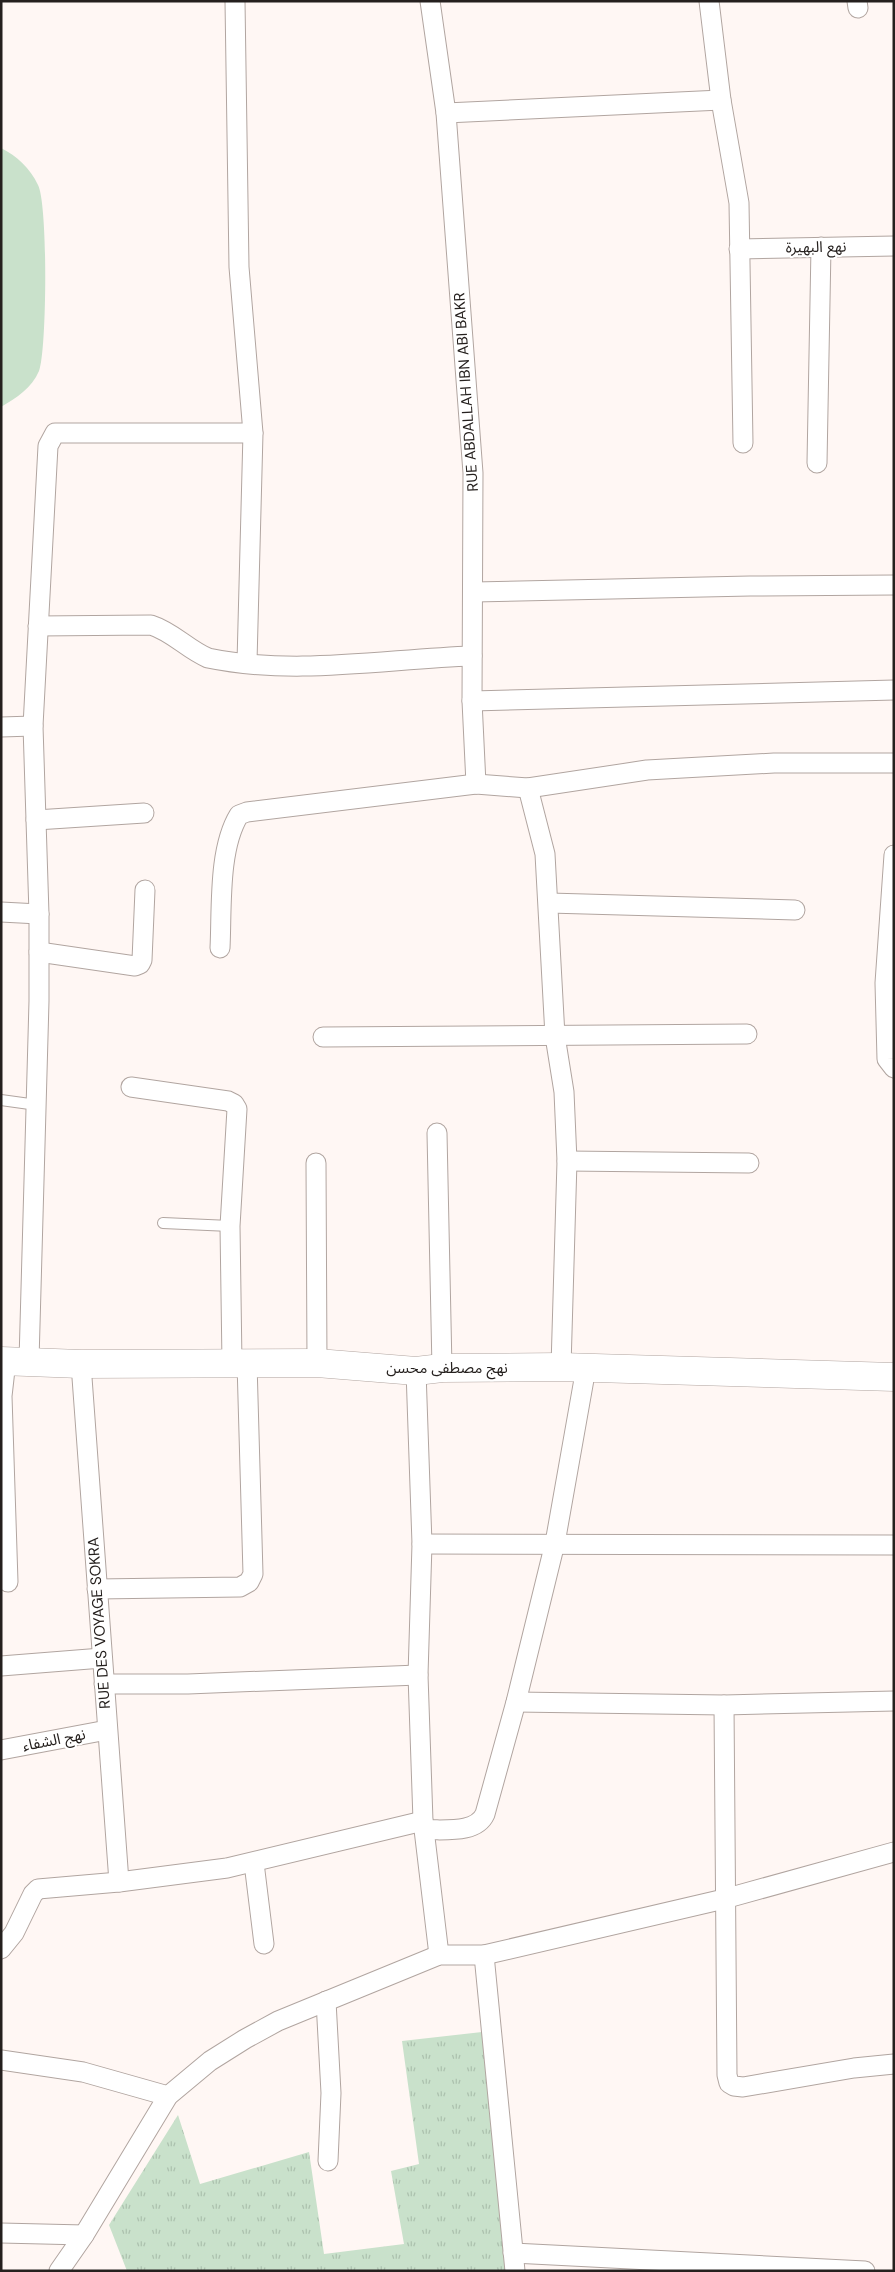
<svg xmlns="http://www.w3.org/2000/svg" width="895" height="2272" viewBox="0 0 895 2272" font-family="'DM Sans','Noto Sans Arabic',sans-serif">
  <defs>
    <pattern id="grass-tufts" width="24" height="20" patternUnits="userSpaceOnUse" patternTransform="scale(1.25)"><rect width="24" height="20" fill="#c9e1cb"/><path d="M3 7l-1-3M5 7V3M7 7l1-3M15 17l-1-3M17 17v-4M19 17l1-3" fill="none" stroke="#acc1ae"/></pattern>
  </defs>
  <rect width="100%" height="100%" fill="#fff7f4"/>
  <!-- grass -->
  <polygon fill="url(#grass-tufts)" points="482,2032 507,2271 127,2271 109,2225 178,2115 200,2184 309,2152 324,2254 404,2244 391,2171 419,2164 402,2041"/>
  <!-- pitch -->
  <path fill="#c9e1cb" d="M1 148C17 156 30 168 38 185 48 204 47 349 39 371 32 388 16 398 1 407Z"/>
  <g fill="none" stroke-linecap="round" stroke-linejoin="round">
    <defs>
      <g id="service">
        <polyline points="1,1100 37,1105"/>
        <polyline points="163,1223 230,1226"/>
      </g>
      <g id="minor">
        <polyline points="235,1 239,267 253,433 247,662"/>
        <polyline points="430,1 446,113 473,473 472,701 476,784"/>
        <polyline points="709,1 721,100 739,203 743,443"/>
        <polyline points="857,1 858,8"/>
        <polyline points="446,113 721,100"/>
        <polyline points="739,249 894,246"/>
        <polyline points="817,463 821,247"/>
        <polyline points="474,592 750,586 894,585"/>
        <path d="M38 626 151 625C173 632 187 649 208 658 295 676 385 659 472 656"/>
        <polyline points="472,701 894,690"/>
        <polyline points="1,727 33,726"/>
        <polyline points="528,788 545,854 555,1036 564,1092 567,1161 561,1367"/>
        <polyline points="36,820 144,813"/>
        <polyline points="894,855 885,983 887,1059 894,1068"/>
        <polyline points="549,903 795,910"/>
        <polyline points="1,912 39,914"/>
        <path d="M220 948C222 909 218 849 239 815L247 812 476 784 528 788 647 770 774 763H894"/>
        <polyline points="39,952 135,966 140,964 142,960 145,890"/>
        <polyline points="323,1037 747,1034"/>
        <polyline points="131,1087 228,1101 234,1104 237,1109 230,1226 232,1363"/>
        <polyline points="437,1133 442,1368"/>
        <polyline points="567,1161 749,1163"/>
        <polyline points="316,1163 317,1363"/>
        <polyline points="6,1361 2,1396 8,1582"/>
        <polyline points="29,1361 39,1001 39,914 33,726 48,446 55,433 253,433"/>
        <polyline points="81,1364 119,1882"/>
        <polyline points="416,1371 422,1544 418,1675 423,1821 439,1955"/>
        <polyline points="422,1544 894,1545"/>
        <polyline points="97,1589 240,1587 249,1582 253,1574 247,1363"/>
        <polyline points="1,1666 102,1658"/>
        <polyline points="104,1684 188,1684 418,1675"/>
        <polyline points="516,1702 724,1705 894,1701"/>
        <polyline points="724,1705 727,2075 729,2083 734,2086 743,2087 854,2068 894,2064"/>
        <polyline points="1,1750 107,1730"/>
        <path d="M425 1830C444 1829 476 1834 485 1814L516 1702 555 1543 586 1368"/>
        <polyline points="254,1863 264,1944"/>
        <polyline points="1,1949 14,1933 33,1894 38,1889 119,1882 227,1868 423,1821"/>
        <polyline points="484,1955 515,2271"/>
        <polyline points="326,2001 331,2093 328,2161"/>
        <polyline points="1,2060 83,2072 168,2096"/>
        <polyline points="1,2233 84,2235"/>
        <polyline points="513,2253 865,2271"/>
        <polyline points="59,2271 84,2235 168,2096 210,2061 245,2039 278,2021 439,1955 484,1955 724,1899 894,1852"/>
      </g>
      <polyline id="secondary" points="1,1361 81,1364 317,1363 416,1371 442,1368 561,1367 894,1377"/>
    </defs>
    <!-- service casing -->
    <use href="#service" stroke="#b1a5a0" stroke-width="12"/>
    <!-- minor casing -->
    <use href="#minor" stroke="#b1a5a0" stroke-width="21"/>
    <!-- secondary casing -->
    <use href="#secondary" stroke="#b1a5a0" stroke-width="29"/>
    <!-- service -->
    <use href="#service" stroke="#fff" stroke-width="10"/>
    <!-- minor -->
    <use href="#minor" stroke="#fff" stroke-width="19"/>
    <!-- secondary -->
    <use href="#secondary" stroke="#fff" stroke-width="28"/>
  </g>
  <g text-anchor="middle" stroke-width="4" stroke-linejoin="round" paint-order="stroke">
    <!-- street labels -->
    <g font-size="15" fill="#25201e" stroke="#fff">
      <text transform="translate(816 247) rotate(-1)" y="5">نهع البهيرة</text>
      <text transform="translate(466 392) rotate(-94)" y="5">RUE ABDALLAH IBN ABI BAKR</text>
      <text x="447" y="1373">نهج مصطفى محسن</text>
      <text transform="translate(99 1623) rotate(-94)" y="5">RUE DES VOYAGE SOKRA</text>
      <text transform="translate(54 1740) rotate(-11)" y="5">نهج الشفاء</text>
    </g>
  </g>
  <!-- border -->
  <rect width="895" height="2272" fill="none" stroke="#25201e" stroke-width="5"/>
</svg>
